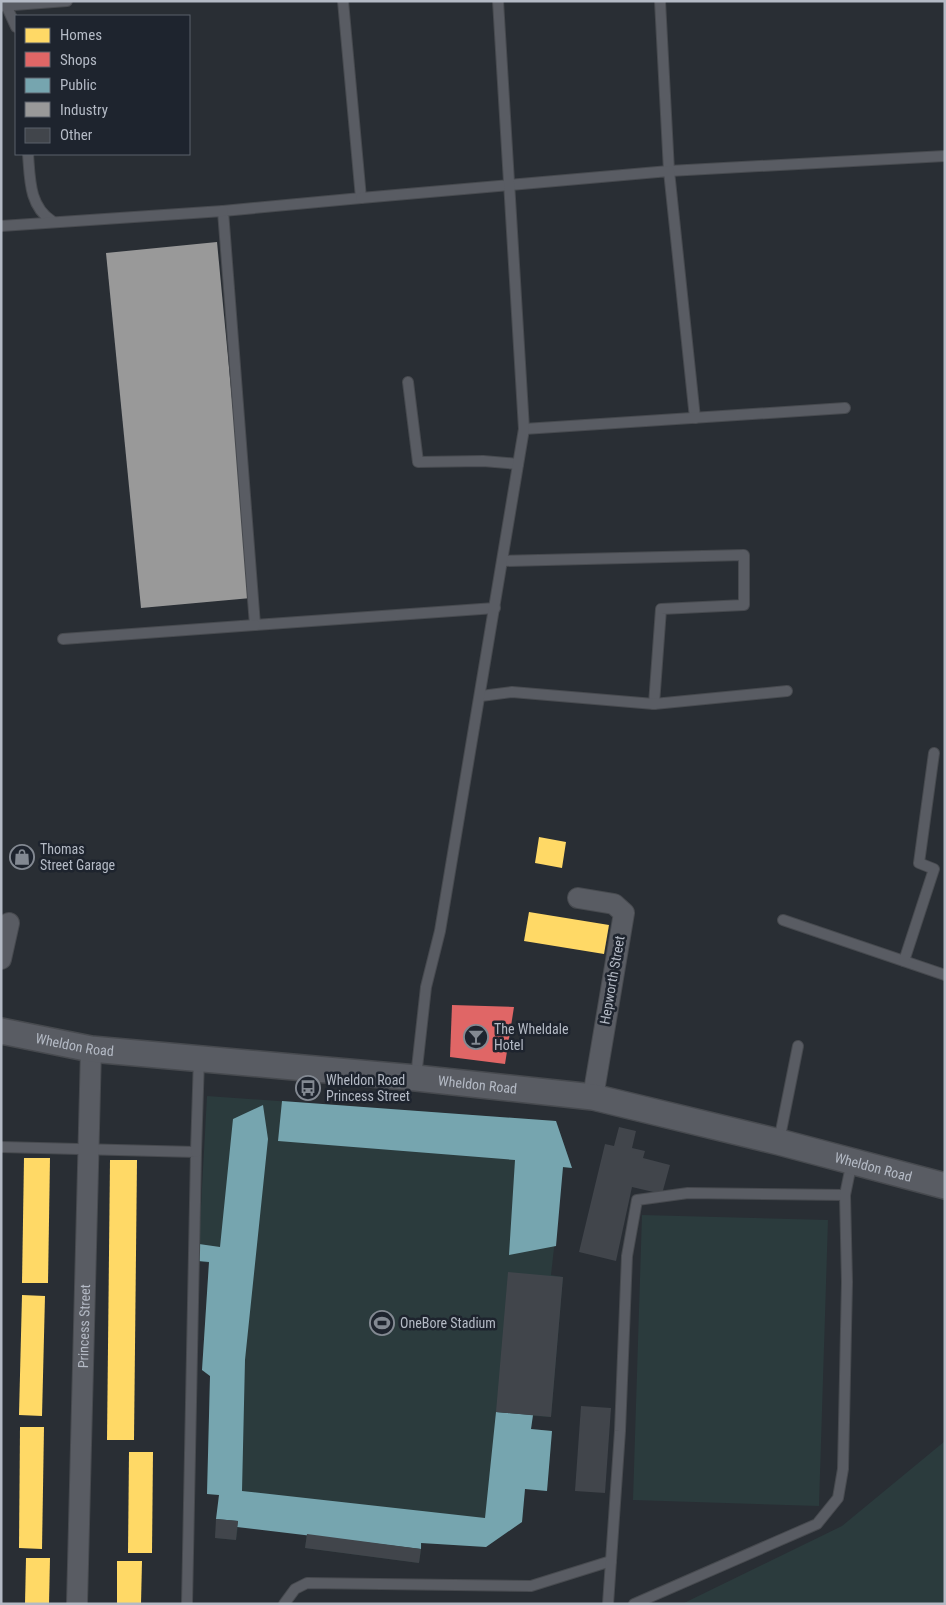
<svg xmlns="http://www.w3.org/2000/svg" width="946" height="1605" viewBox="0 0 946 1605" font-family="'Roboto Condensed',sans-serif">
  <rect width="100%" height="100%" fill="#292e34"/>
  <!-- green -->
  <g fill="#2b3b3d">
    <polygon points="207,1096 556,1121 572,1168 563,1168 551,1275 563,1277 551,1417 533,1416 531,1429 552,1431 547,1491 525,1489 522,1522 486,1547 422,1543 419,1563 305,1548 307,1534 238,1527 236,1540 215,1538 219,1495 207,1494 210,1376 202,1370 209,1263 198,1261"/>
    <polygon points="642,1215 828,1220 819,1506 633,1500"/>
    <polygon points="945,1441 945,1604 682,1604 842,1526"/>
  </g>
  <!-- homes -->
  <g fill="#ffd966">
    <polygon points="539,837 566,842 562,868 535,863"/>
    <polygon points="529,912 609,925 604,954 524,941"/>
    <polygon points="24,1158 50,1158 48,1283 22,1283"/>
    <polygon points="110,1160 137,1160 134,1440 107,1440"/>
    <polygon points="22,1295 45,1296 42,1416 19,1415"/>
    <polygon points="20,1427 44,1427 42,1549 19,1548"/>
    <polygon points="129,1452 153,1452 152,1553 128,1553"/>
    <polygon points="26,1558 50,1558 49,1604 25,1604"/>
    <polygon points="117,1561 142,1561 141,1604 117,1604"/>
  </g>
  <!-- shops -->
  <polygon fill="#e06666" points="452,1005 514,1007 505,1064 450,1057"/>
  <!-- public -->
  <g fill="#76a5af">
    <polygon points="282,1101 556,1121 572,1168 563,1167 556,1246 509,1255 515,1160 278,1141"/>
    <polygon points="263,1105 268,1139 245,1360 242,1491 485,1518 496,1412 533,1415 531,1429 552,1431 547,1491 525,1489 522,1522 486,1547 421,1543 421,1549 237,1527 238,1521 216,1519 219,1495 207,1494 210,1376 202,1370 209,1262 198,1261 199,1244 220,1247 233,1119"/>
  </g>
  <!-- industry -->
  <polygon fill="#999" points="217,242 251,598 141,608 106,253"/>
  <!-- building -->
  <g fill="#41454b">
    <polygon points="619,1127 636,1131 632,1148 645,1151 643,1158 670,1165 662,1194 632,1187 616,1261 579,1252 605,1144 614,1146"/>
    <polygon points="508,1272 563,1277 551,1417 496,1412"/>
    <polygon points="581,1406 611,1408 605,1493 575,1491"/>
    <polygon points="216,1519 238,1521 236,1540 215,1538"/>
    <polygon points="307,1534 421,1549 419,1563 305,1548"/>
  </g>
  <g fill="none" stroke-linecap="round" stroke-linejoin="round">
    <defs>
      <g id="service">
        <polyline points="343,1 361,198 223,211 255,625 495,608"/>
        <polyline points="660,1 669,171 945,156"/>
        <polyline points="6,5 16,27"/>
        <polyline points="1,6 67,1"/>
        <path d="M28 154C30 179 29 206 52 221"/>
        <polyline points="361,198 669,171 695,418"/>
        <polyline points="1,226 223,211"/>
        <polyline points="408,382 418,462 483,461 518,464"/>
        <polyline points="524,429 845,408"/>
        <polyline points="503,561 744,555 744,605 661,609 654,704"/>
        <polyline points="63,639 255,625"/>
        <polyline points="481,696 512,692 654,704 787,691"/>
        <polyline points="783,920 945,975"/>
        <polyline points="904,961 934,869 919,863 934,753"/>
        <polyline points="416,1077 426,987 440,931 524,429 498,1"/>
        <polyline points="779,1141 798,1046"/>
        <polyline points="1,1147 196,1152 187,1604"/>
        <polyline points="196,1152 199,1058"/>
        <polyline points="284,1604 295,1589 307,1583 531,1586 611,1561"/>
        <polyline points="608,1604 620,1431 627,1256 637,1200 688,1193 845,1195"/>
        <polyline points="634,1604 817,1524 838,1498 843,1469 847,1282 845,1195 852,1161"/>
      </g>
      <g id="minor">
        <polyline points="578,898 614,904 624,913 593,1097"/>
        <polyline points="1,959 9,923"/>
        <path id="s1" d="M77 1604 91 1049"/>
      </g>
      <g id="tertiary">
        <path id="s2" d="M1 1031 91 1049 416 1078 593 1097 779 1142 945 1186"/>
      </g>
    </defs>
    <!-- service casing -->
    <use href="#service" stroke="#474a4f" stroke-width="12"/>
    <!-- minor casing -->
    <use href="#minor" stroke="#474a4f" stroke-width="22"/>
    <!-- tertiary casing -->
    <use href="#tertiary" stroke="#474a4f" stroke-width="28"/>
    <!-- service -->
    <use href="#service" stroke="#595c63" stroke-width="10"/>
    <!-- minor -->
    <use href="#minor" stroke="#595c63" stroke-width="20"/>
    <!-- tertiary -->
    <use href="#tertiary" stroke="#595c63" stroke-width="25"/>
  </g>
  <!-- icons -->
  <defs>
    <symbol id="shop-ring" viewBox="-11 -11 22 22"><circle r="9.5" fill="#1e242e" stroke="#838992" stroke-width="1.5"/><path d="M-5-2.5h2.3a2.7 3.5 0 0 1 5.4 0H5L5.5 6h-11ZM-1.5-2.5h3a1.5 2.3 0 0 0-3 0Z" fill="#838992"/></symbol>
    <symbol id="bar-ring" viewBox="-11 -11 22 22"><circle r="9.5" fill="#1e242e" stroke="#838992" stroke-width="1.5"/><path d="M-6-5H6L.8 .8V4.5H3.5V6h-7V4.5H-.8V.8Z" fill="#838992"/></symbol>
    <symbol id="bus-ring" viewBox="-11 -11 22 22"><circle r="9.5" fill="#1e242e" stroke="#838992" stroke-width="1.5"/><path d="M-5-6H5V4H4V6H2V4H-2V6H-4V4H-5ZM-3.5-4V0h7V-4ZM-3.5 1.2v1.5H-2V1.2ZM2 1.2v1.5H3.5V1.2Z" fill="#838992"/></symbol>
    <symbol id="stadium-ring" viewBox="-11 -11 22 22"><circle r="9.5" fill="#1e242e" stroke="#838992" stroke-width="1.5"/><path d="M0-5a6.5 5 0 1 0 0 10a6.5 5 0 1 0 0-10ZM-3.5-1.8h7v3.6h-7Z" fill="#838992"/></symbol>
  </defs>
  <g fill-rule="evenodd">
    <use href="#shop-ring" x="8" y="843" width="28" height="28"/>
    <use href="#bar-ring" x="462" y="1023" width="28" height="28"/>
    <use href="#bus-ring" x="294" y="1074" width="28" height="28"/>
    <use href="#stadium-ring" x="368" y="1309" width="28" height="28"/>
  </g>
  <g text-anchor="middle" stroke-width="5" stroke-linejoin="round" paint-order="stroke">
    <!-- poi labels -->
    <g font-size="14" fill="#b4bac5" stroke="#1e242e" text-anchor="start">
      <text x="40" y="854">Thomas<tspan x="40" dy="16">Street Garage</tspan></text>
      <text x="494" y="1034">The Wheldale<tspan x="494" dy="16">Hotel</tspan></text>
      <text x="326" y="1085">Wheldon Road<tspan x="326" dy="16">Princess Street</tspan></text>
      <text x="400" y="1328">OneBore Stadium</text>
    </g>
    <!-- street labels -->
    <g font-size="14" fill="#b4bac5" stroke="#1e242e">
      <text transform="translate(612 980) rotate(-80)" y="5">Hepworth Street</text>
      <text dy="5" stroke="none"><textPath href="#s2" startOffset="75">Wheldon Road</textPath></text>
      <text dy="5" stroke="none"><textPath href="#s2" startOffset="480">Wheldon Road</textPath></text>
      <text dy="5" stroke="none"><textPath href="#s2" startOffset="885">Wheldon Road</textPath></text>
      <text dy="5" stroke="none"><textPath href="#s1" startOffset="278">Princess Street</textPath></text>
    </g>
  </g>
  <!-- border -->
  <rect width="946" height="1605" fill="none" stroke="#b4bac5" stroke-width="5"/>
  <!-- legend -->
  <rect x="15" y="15" width="175" height="140" fill="#1e242e" stroke="#5a606a"/>
  <rect x="25" y="28" width="25" height="15" fill="#ffd966" stroke="#5a606a"/>
  <text x="60" y="40" font-size="15" fill="#b4bac5">Homes</text>
  <rect x="25" y="52" width="25" height="15" fill="#e06666" stroke="#5a606a"/>
  <text x="60" y="65" font-size="15" fill="#b4bac5">Shops</text>
  <rect x="25" y="78" width="25" height="15" fill="#76a5af" stroke="#5a606a"/>
  <text x="60" y="90" font-size="15" fill="#b4bac5">Public</text>
  <rect x="25" y="102" width="25" height="15" fill="#999999" stroke="#5a606a"/>
  <text x="60" y="115" font-size="15" fill="#b4bac5">Industry</text>
  <rect x="25" y="128" width="25" height="15" fill="#41454b" stroke="#5a606a"/>
  <text x="60" y="140" font-size="15" fill="#b4bac5">Other</text>
</svg>
